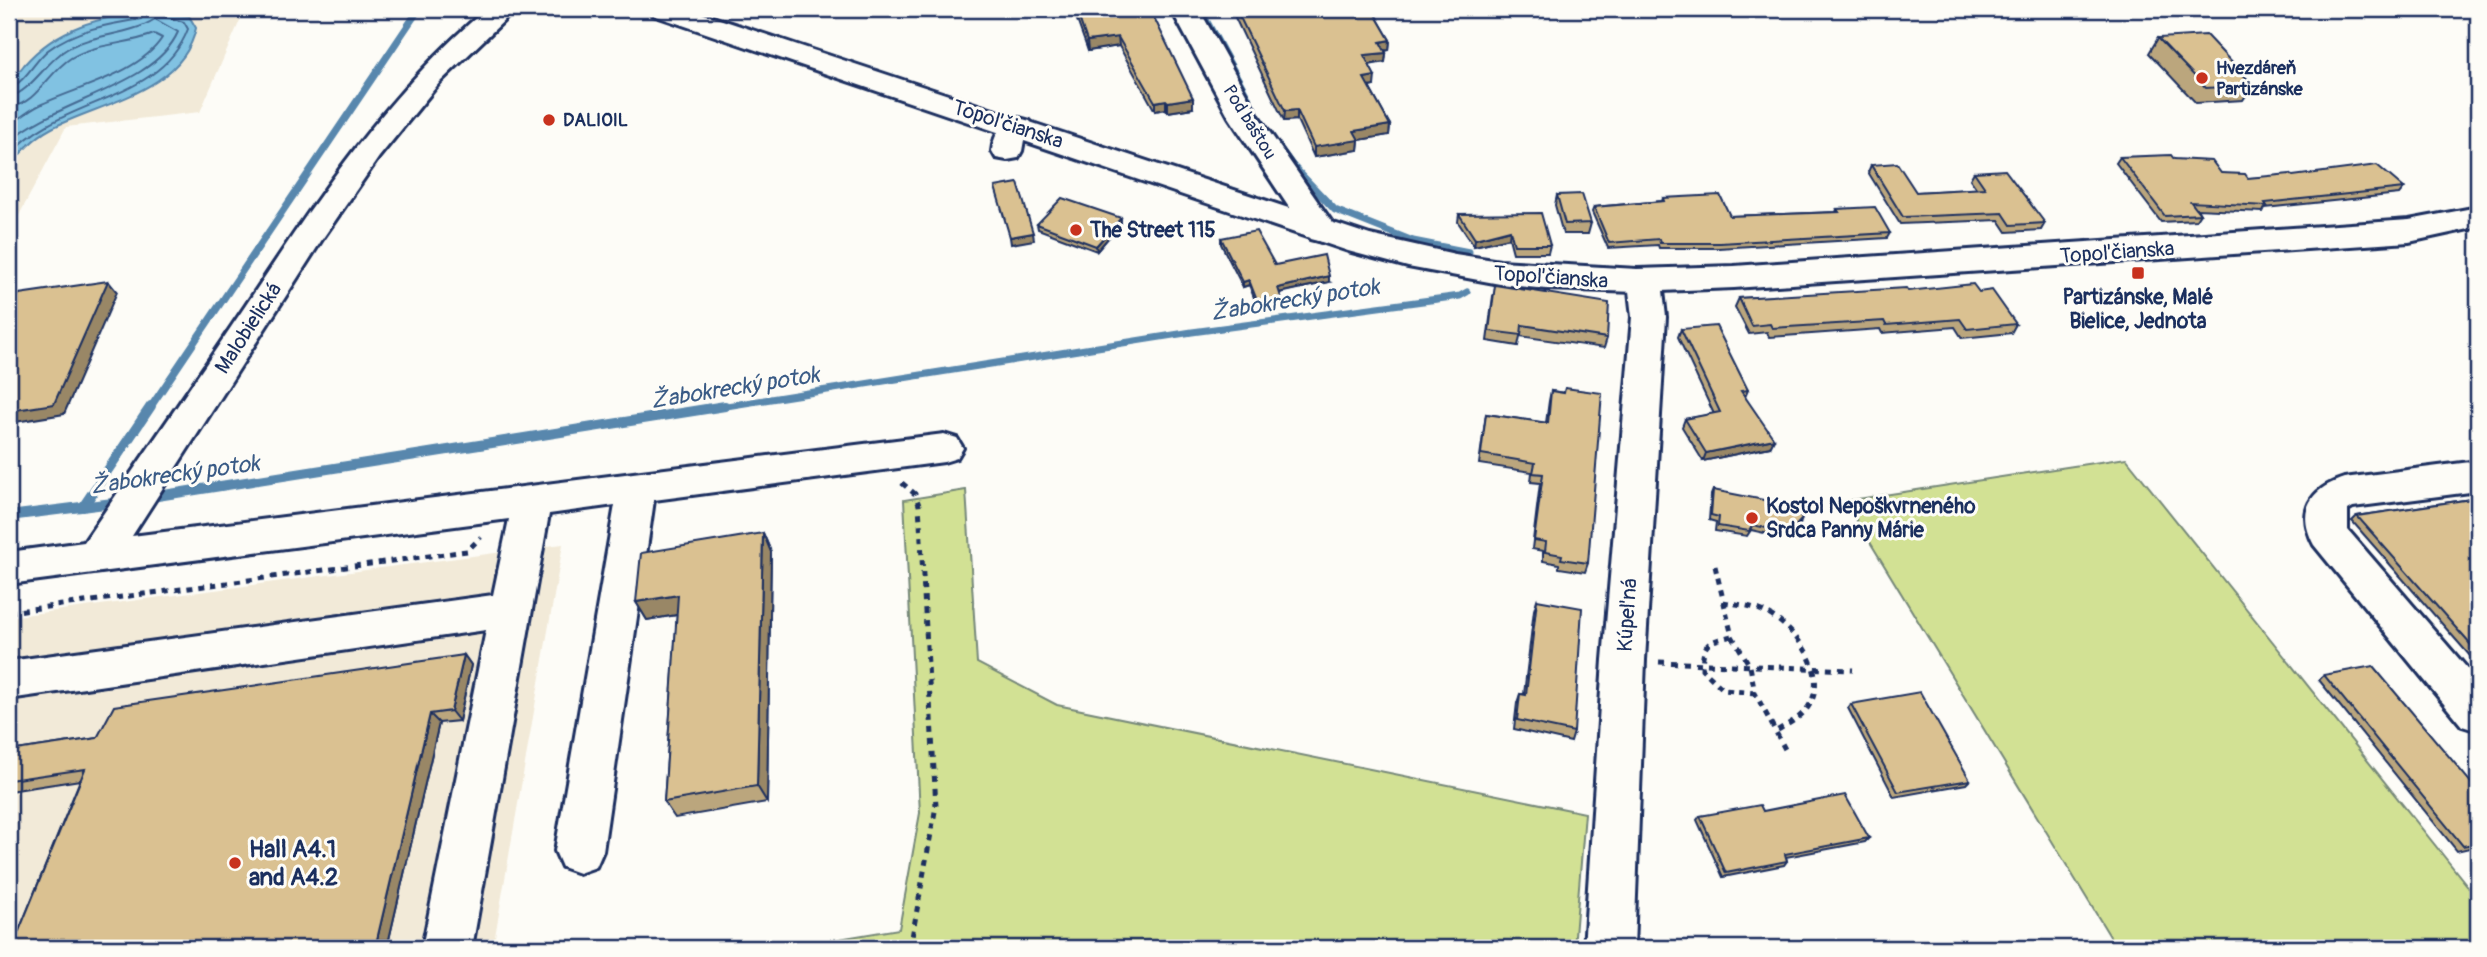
<svg xmlns="http://www.w3.org/2000/svg" width="2487" height="957" viewBox="0 0 2487 957" font-family="Pangolin,sans-serif">
  <rect width="100%" height="100%" fill="#fdfcf7"/>
  <filter id="ink" filterUnits="userSpaceOnUse"><feTurbulence type="fractalNoise" baseFrequency=".0143" numOctaves="2"/><feDisplacementMap in="SourceGraphic" scale="14" xChannelSelector="R" yChannelSelector="G"/><feConvolveMatrix kernelMatrix="1 2 1 2 8 2 1 2 1" color-interpolation-filters="sRGB"/></filter>
  <g filter="url(#ink)">
    <!-- built -->
    <g fill="#f2ead8">
      <polygon points="9,9 245,9 200,112 66,127 9,234"/>
      <polygon points="563,544 493,948 9,948 9,617"/>
    </g>
    <!-- green -->
    <g fill="#d2e194" stroke="#768879" stroke-width="2">
      <polygon points="2126,458 2478,899 2478,948 2117,948 1845,501"/>
      <polygon points="966,490 977,663 1057,705 1585,813 1574,948 785,948 899,929 920,813 904,500"/>
    </g>
    <!-- water -->
    <path fill="#81c2e2" stroke="#5887ad" stroke-width="2" d="M149 11 189 16 196 28C183 91 100 103 52 128 33 138 21 152 9 168 9 148 5 104 9 87 11 79 19 72 24 65 57 27 100 17 149 11Z"/>
    <g fill="none" stroke-linecap="round" stroke-linejoin="round">
      <!-- shore -->
      <g stroke="#446a93" stroke-width="2">
        <path d="M9 88C26 82 34 61 48 50 74 30 109 24 141 19L147 9"/>
        <path d="M9 97C31 92 46 61 67 49 94 33 129 36 155 19L178 32C154 87 55 100 9 142"/>
        <path d="M9 108C39 102 47 73 71 58 96 43 127 45 154 34L162 38C139 74 77 87 40 105 29 110 19 119 9 126"/>
        <path d="M9 156C57 97 160 104 188 29L184 22 166 17 163 9"/>
      </g>
      <!-- stream-far1 -->
      <g stroke="#5887ad" stroke-width="7">
        <polyline points="1200,9 1248,97"/>
        <polyline points="1277,144 1293,166 1335,210 1413,241 1469,252"/>
        <polyline points="150,408 419,9"/>
        <polyline points="714,408 1192,332 1460,296 1467,292"/>
      </g>
      <!-- stream -->
      <g stroke="#5887ad" stroke-width="10">
        <polyline points="145,498 725,406"/>
        <polyline points="83,507 151,406"/>
        <polyline points="9,516 121,502"/>
      </g>
      <defs>
        <g id="minor">
          <path d="M486 9H516L440 82 379 157 323 238 132 536 944 434 957 438 963 448 957 458 944 462 654 500 603 851 596 867 579 873 562 867 555 851 615 505 549 514 472 948H422L486 630 9 699V661L493 595 509 519 9 584V552L84 542C138 463 193 384 246 305 317 198 387 93 486 9Z"/>
          <polygon points="1171,9 1199,9 1259,117 1338,231 1334,239 1322,242 1310,239 1229,117"/>
          <path d="M1019 118 1030 121 1034 127 1024 140 1022 151 1018 158 1007 160 996 158 992 151C994 134 1002 122 1019 118Z"/>
          <polygon points="1645,271 1657,274 1662,282 1666,317 1645,660 1634,948 1584,948 1603,660 1632,317 1628,282 1633,274"/>
          <path d="M2478 461V491L2353 507 2348 510V530L2478 681V731L2462 726 2314 545C2296 511 2310 489 2344 478Z"/>
        </g>
        <polygon id="major" points="649,9 689,9 1370,235 1455,254 1500,261 1637,269 1734,266 2409,220 2478,207 2478,227 2409,242 1734,288 1637,292 1546,289 1500,284 1408,267 1348,251 653,15"/>
      </defs>
      <!-- minor casing -->
      <use href="#minor" stroke="#1b2f5e" stroke-width="6"/>
      <!-- major casing -->
      <use href="#major" stroke="#1b2f5e" stroke-width="6"/>
      <!-- path -->
      <g stroke="#1b2f5e" stroke-width="5" stroke-dasharray="6 6" stroke-linecap="butt">
        <polyline points="902,483 915,494 919,505 936,806 910,948"/>
        <polyline points="1715,566 1732,636 1750,666 1755,693 1787,753"/>
        <path d="M1723 602C1735 604 1749 605 1760 610 1794 624 1834 675 1806 710 1798 720 1785 725 1775 732"/>
        <polyline points="9,612 467,551 481,537"/>
        <path d="M1732 636C1707 642 1703 642 1702 669L1724 690 1755 693"/>
        <polyline points="1659,662 1853,670"/>
      </g>
      <!-- minor -->
      <use href="#minor" fill="#fdfcf7" fill-rule="evenodd"/>
      <!-- major -->
      <use href="#major" fill="#fdfcf7" fill-rule="evenodd"/>
    </g>
    <!-- wall -->
    <g fill="#bba67d" stroke="#1b2f5e" stroke-width="2">
      <polygon points="1073,9 1150,9 1193,108 1168,112 1166,109 1155,111 1119,46 1088,51"/>
      <polygon points="1231,9 1372,9 1390,40 1389,50 1385,51 1386,53 1385,62 1369,65 1374,86 1369,87 1390,125 1389,135 1359,140 1358,150 1314,157 1297,120 1284,121"/>
      <polygon points="2158,38 2253,85 2243,100 2196,103 2149,53"/>
      <polygon points="2120,157 2174,159 2221,173 2248,178 2293,176 2404,188 2399,194 2265,208 2263,212 2197,209 2200,214 2196,220 2161,222 2116,163"/>
      <polygon points="1871,165 1916,192 1977,189 1970,179 1974,172 2045,223 2041,230 2007,232 1999,220 1900,224 1868,172"/>
      <polygon points="1557,195 1591,223 1588,234 1563,234 1555,205"/>
      <polygon points="1663,198 1730,216 1836,212 1837,209 1890,233 1887,238 1718,248 1659,248 1658,245 1608,248 1592,212 1594,207 1662,201"/>
      <polygon points="1459,214 1550,245 1548,253 1513,253 1509,238 1474,246 1458,222"/>
      <polygon points="1121,218 1121,223 1097,251 1038,229 1037,224"/>
      <polygon points="1221,238 1275,265 1329,282 1280,293 1282,300 1282,305 1258,308 1249,285 1243,287 1221,244"/>
      <polygon points="1908,291 1979,292 2016,324 2011,333 1962,338 1955,327 1882,333 1880,329 1769,337 1767,332 1749,334 1735,307 1739,298"/>
      <polygon points="1493,296 1607,338 1604,348 1520,336 1518,346 1487,341"/>
      <polygon points="1681,329 1748,390 1745,397 1770,447 1703,461 1682,427 1685,419 1714,414 1678,337"/>
      <polygon points="1565,388 1588,563 1585,572 1559,568 1559,564 1543,561 1543,551 1532,549 1540,483 1531,482 1532,472 1479,464 1486,414 1546,423 1549,401 1551,391 1564,393"/>
      <polygon points="1713,490 1800,524 1786,538 1751,530 1747,536 1715,531 1716,522 1709,520 1711,495"/>
      <polygon points="2478,498 2478,665 2352,521 2357,516"/>
      <polygon points="763,533 771,552 767,802 675,818 664,802 677,615 647,620 636,602"/>
      <polygon points="1537,600 1574,732 1571,742 1514,729 1517,703 1520,694 1524,694 1534,610"/>
      <polygon points="464,655 471,665 459,721 439,723 387,948 12,948 80,780 9,791 9,751 97,738"/>
      <polygon points="2324,675 2478,791 2478,846 2457,851 2319,680"/>
      <polygon points="1851,704 1970,780 1966,784 1894,797 1848,708"/>
      <polygon points="1763,811 1869,838 1865,842 1786,857 1787,861 1784,865 1723,877 1697,820 1700,816"/>
    </g>
    <!-- shaded-wall -->
    <g fill="#998766" stroke="#1b2f5e" stroke-width="2">
      <polygon points="1118,37 1119,46 1088,51 1087,41"/>
      <polygon points="1390,40 1389,50 1379,51 1380,42"/>
      <polygon points="1386,53 1385,62 1363,65 1364,55"/>
      <polygon points="1375,76 1374,86 1363,88 1364,78"/>
      <polygon points="1193,98 1193,108 1168,112 1168,102"/>
      <polygon points="1166,100 1166,109 1155,111 1155,102"/>
      <polygon points="1297,110 1297,120 1284,121 1285,111"/>
      <polygon points="1390,125 1389,135 1359,140 1358,150 1314,157 1314,147 1354,131"/>
      <polygon points="1121,218 1121,223 1097,251 1096,246"/>
      <polygon points="1510,230 1509,238 1474,246 1475,239"/>
      <polygon points="1033,233 1034,240 1011,244 1010,237"/>
      <polygon points="1329,276 1329,282 1278,293 1278,288"/>
      <polygon points="1249,280 1249,285 1243,287 1243,282"/>
      <polygon points="108,281 117,292 64,414 9,423 9,411"/>
      <polygon points="1282,300 1282,305 1258,308 1258,303"/>
      <polygon points="1774,439 1770,447 1703,461 1706,453"/>
      <polygon points="1802,519 1800,524 1786,538 1789,533"/>
      <polygon points="763,533 771,552 767,802 757,786"/>
      <polygon points="678,595 688,613 647,620 636,602"/>
      <polygon points="464,655 471,665 459,721 451,711"/>
      <polygon points="430,714 439,723 387,948 375,948"/>
    </g>
    <!-- building -->
    <g fill="#dac191" stroke="#1b2f5e" stroke-width="2">
      <polygon points="1076,9 1150,9 1193,98 1168,102 1166,100 1155,102 1118,37 1087,41"/>
      <polygon points="1236,9 1372,9 1390,40 1380,42 1386,53 1364,55 1375,76 1364,78 1390,125 1354,131 1359,140 1314,147 1297,110 1285,111"/>
      <polygon points="2206,35 2253,85 2206,88 2158,38"/>
      <polygon points="2171,155 2174,159 2212,161 2221,173 2245,174 2248,178 2290,174 2293,176 2377,165 2404,188 2265,203 2267,206 2191,202 2200,214 2165,216 2120,157"/>
      <polygon points="1897,163 1916,192 1985,188 1974,172 2005,170 2045,223 2011,225 2003,213 1903,217 1871,165"/>
      <polygon points="1018,183 1033,233 1010,237 995,187"/>
      <polygon points="1582,194 1591,223 1565,224 1557,195"/>
      <polygon points="1720,195 1730,216 1839,212 1837,209 1875,207 1890,233 1720,243 1660,243 1659,239 1609,243 1594,207 1664,201 1663,198"/>
      <polygon points="1062,198 1121,218 1096,246 1037,224"/>
      <polygon points="1541,213 1550,245 1514,245 1510,230 1475,239 1459,214"/>
      <polygon points="1256,231 1275,265 1324,255 1329,276 1278,288 1282,300 1258,303 1249,280 1243,282 1221,238"/>
      <polygon points="108,281 54,404 9,411 9,313 19,294"/>
      <polygon points="1973,284 1979,292 1992,290 2016,324 1967,329 1960,319 1886,325 1884,321 1772,328 1770,324 1752,326 1739,298 1906,288 1908,291"/>
      <polygon points="1495,285 1609,303 1607,338 1522,325 1521,335 1489,331"/>
      <polygon points="1716,326 1748,390 1741,391 1774,439 1706,453 1685,419 1720,412 1681,329"/>
      <polygon points="1565,388 1602,393 1588,563 1561,559 1562,555 1545,552 1546,542 1534,540 1543,474 1533,473 1535,463 1481,454 1486,414 1548,423 1551,391 1564,393"/>
      <polygon points="1713,490 1794,506 1802,519 1789,533 1753,525 1749,531 1718,526 1719,517 1711,515"/>
      <polygon points="2478,498 2478,653 2357,516"/>
      <polygon points="763,533 757,786 664,802 678,595 636,602 641,553"/>
      <polygon points="1537,600 1582,608 1574,732 1517,720 1520,694 1526,695"/>
      <polygon points="464,655 451,711 430,714 375,948 12,948 85,769 9,780 9,751 97,738 114,706"/>
      <polygon points="2373,666 2478,791 2478,843 2463,846 2324,675"/>
      <polygon points="1920,692 1970,780 1898,792 1851,704"/>
      <polygon points="1845,795 1869,838 1785,854 1787,861 1726,873 1700,816 1760,805 1763,811"/>
    </g>
  </g>
  <!-- markers -->
  <g fill="#c8321e" stroke="#fdfcf7" stroke-width="2.5">
    <circle cx="2202" cy="78" r="7"/>
    <circle cx="549" cy="120" r="7"/>
    <circle cx="1076" cy="230" r="7"/>
    <rect x="2131" y="266" width="14" height="14" rx="3.5"/>
    <circle cx="1752" cy="518" r="7"/>
    <circle cx="235" cy="863" r="7"/>
  </g>
  <g text-anchor="middle" stroke-width="6" stroke-linejoin="round" paint-order="stroke">
    <!-- far-poi labels -->
    <g font-size="18" font-weight="bold" fill="#1b2f5e" stroke="#fdfcf7" text-anchor="start">
      <text x="2216" y="74">Hvezdáreň<tspan x="2216" dy="21">Partizánske</tspan></text>
      <text x="563" y="126">DALIOIL</text>
    </g>
    <!-- far-street labels -->
    <g font-size="18" fill="#1b2f5e" stroke="#fdfcf7">
      <text transform="translate(1250 122) rotate(58)" y="6">Pod baštou</text>
    </g>
    <!-- street labels -->
    <g font-size="21" fill="#1b2f5e" stroke="#fdfcf7">
      <text transform="translate(1008 124) rotate(18)" y="7">Topoľčianska</text>
      <text transform="translate(2117 252) rotate(-4)" y="7">Topoľčianska</text>
      <text transform="translate(1551 277) rotate(4)" y="7">Topoľčianska</text>
      <text transform="translate(248 328) rotate(-57)" y="7">Malobielická</text>
      <text transform="translate(1627 615) rotate(-86)" y="7">Kúpeľná</text>
    </g>
    <!-- poi labels -->
    <g font-size="21" font-weight="bold" fill="#1b2f5e" stroke="#fdfcf7" text-anchor="start">
      <text x="1090" y="237">The Street 115</text>
      <text x="2138" y="304" text-anchor="middle">Partizánske, Malé<tspan x="2138" dy="24">Bielice, Jednota</tspan></text>
      <text x="1766" y="513">Kostol Nepoškvrneného<tspan x="1766" dy="24">Srdca Panny Márie</tspan></text>
    </g>
    <!-- water labels -->
    <g font-size="23" font-style="italic" fill="#3a5b86" stroke="#fdfcf7">
      <text transform="translate(1295 299) rotate(-9)" y="8">Žabokrecký potok</text>
      <text transform="translate(735 387) rotate(-9)" y="8">Žabokrecký potok</text>
      <text transform="translate(175 474) rotate(-8)" y="8">Žabokrecký potok</text>
    </g>
    <!-- near-poi labels -->
    <g font-size="24" font-weight="bold" fill="#1b2f5e" stroke="#fdfcf7" text-anchor="start">
      <text x="249" y="857">Hall A4.1<tspan x="249" dy="28">and A4.2</tspan></text>
    </g>
  </g>
  <!-- margin -->
  <rect width="2487" height="957" fill="none" stroke="#fdfcf7" stroke-width="35"/>
  <rect x="18" y="18" width="2452" height="922" fill="none" stroke="#1b2f5e" stroke-width="2.5" filter="url(#ink)"/>
</svg>
